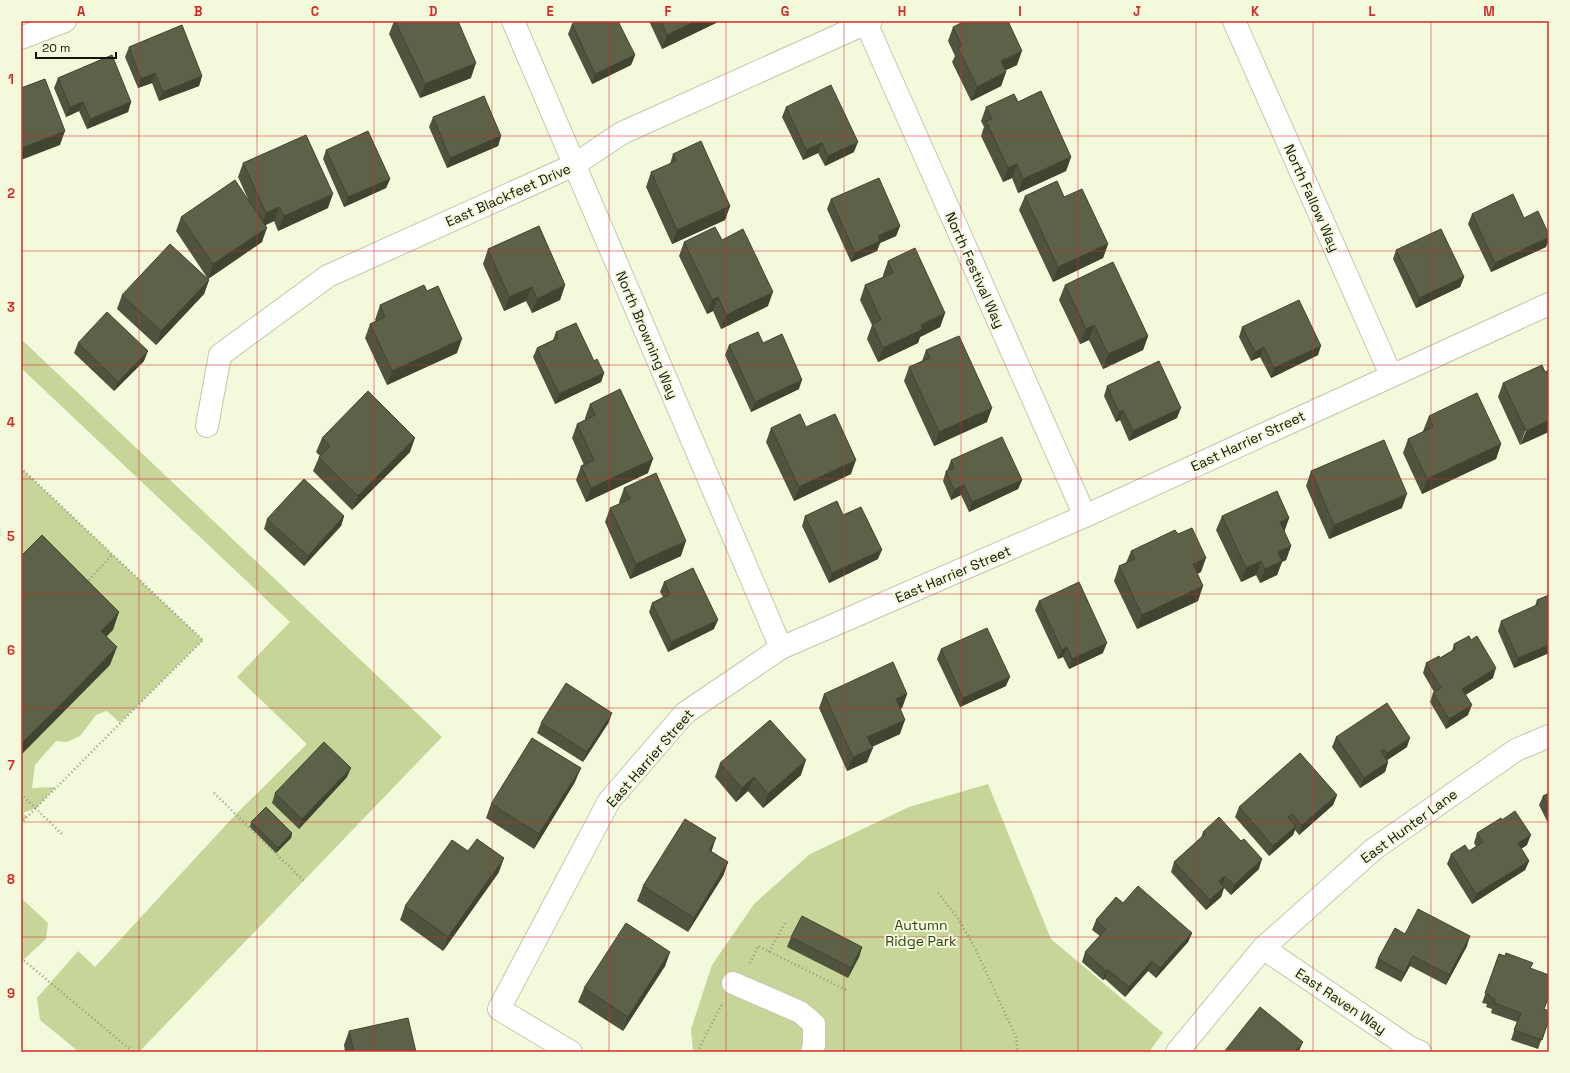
<svg xmlns="http://www.w3.org/2000/svg" width="1570" height="1073" viewBox="0 0 1570 1073" font-family="'Space Grotesk',sans-serif">
  <rect width="100%" height="100%" fill="#f3fadc"/>
  <!-- green -->
  <g fill="#c7d599">
    <polygon points="21,339 442,737 139,1052 79,1052 40,1020 37,998 78,951 95,967 236,814 307,744 237,677 290,622 21,368"/>
    <polygon points="21,468 203,640 120,723 107,711 96,715 80,736 67,742 56,741 35,765 32,788 56,787 36,808 23,813 27,817 21,823"/>
    <polygon points="988,784 1051,939 1163,1033 1149,1052 693,1052 691,1029 712,965 754,904 810,854 909,807"/>
    <polygon points="21,898 48,923 46,939 21,962"/>
  </g>
  <g fill="none" stroke-linecap="round" stroke-linejoin="round">
    <defs>
      <g id="minor">
        <polyline points="513,21 781,648"/>
        <polyline points="1234,21 1391,375"/>
        <polyline points="866,23 1085,516"/>
        <polyline points="21,38 65,21"/>
        <polyline points="207,426 220,355 328,276 574,165 622,133 871,21"/>
        <polyline points="1263,948 1409,1047 1420,1052"/>
        <polyline points="733,983 800,1012 814,1024 814,1045 812,1052"/>
        <polyline points="571,1052 499,1009 609,801 685,713 781,648 1085,516 1549,304"/>
        <polyline points="1177,1052 1263,948 1374,849 1516,750 1549,736"/>
      </g>
    </defs>
    <!-- minor casing -->
    <use href="#minor" stroke="#c1c9ab" stroke-width="24"/>
    <!-- path -->
    <g stroke="#939883" stroke-width="2.5" stroke-dasharray="1 3" stroke-linecap="butt">
      <polyline points="21,468 203,640 21,823"/>
      <polyline points="86,583 113,554"/>
      <polyline points="214,793 304,881"/>
      <polyline points="21,794 64,836"/>
      <polyline points="938,893 958,918 976,950 1016,1037 1018,1052"/>
      <polyline points="769,952 785,923"/>
      <polyline points="21,958 133,1052"/>
      <polyline points="750,963 758,946 846,990"/>
      <polyline points="697,1052 722,1004"/>
    </g>
    <!-- minor -->
    <use href="#minor" stroke="#fff" stroke-width="22"/>
  </g>
  <!-- wall -->
  <g fill="#4e543d">
    <polygon points="394,21 458,21 471,78 420,98 389,34"/>
    <polygon points="649,21 720,21 662,49"/>
    <polygon points="572,24 635,55 631,65 592,84 568,34"/>
    <polygon points="953,27 1017,65 1005,70 1006,72 1001,86 971,101 952,62 955,56 948,41"/>
    <polygon points="129,47 202,76 199,86 159,101 152,83 138,88 125,57"/>
    <polygon points="58,78 131,102 128,112 87,129 79,111 66,117 54,88"/>
    <polygon points="1018,102 1071,157 1066,171 1018,193 1012,178 1003,182 981,136 984,127 981,121 986,107"/>
    <polygon points="786,107 854,152 825,166 818,153 803,160 782,117"/>
    <polygon points="433,117 501,136 498,146 447,168 429,127"/>
    <polygon points="326,150 390,179 386,188 344,207 323,159"/>
    <polygon points="673,154 730,206 725,220 672,244 646,187 651,172 670,164"/>
    <polygon points="243,163 328,208 278,231 274,221 266,225 262,242 208,279 176,231 181,217 248,199 238,177"/>
    <polygon points="1025,196 1108,244 1103,258 1053,282 1019,210"/>
    <polygon points="831,199 900,226 896,236 880,243 877,251 851,262 827,209"/>
    <polygon points="1472,214 1524,218 1546,247 1491,272 1468,224"/>
    <polygon points="722,240 768,306 721,329 713,311 707,314 679,256 684,242"/>
    <polygon points="488,249 565,285 560,300 532,313 526,301 504,311 483,264"/>
    <polygon points="1396,250 1464,277 1460,287 1416,308 1393,259"/>
    <polygon points="888,261 945,313 940,327 920,337 918,343 878,362 867,339 872,325 860,300 865,285 883,277 883,275"/>
    <polygon points="209,280 204,294 156,345 117,309 122,295"/>
    <polygon points="1065,285 1148,336 1143,350 1103,369 1089,340 1080,344 1059,300"/>
    <polygon points="427,291 457,353 387,385 365,338 370,324 376,321 375,320 380,305"/>
    <polygon points="1242,327 1318,355 1271,378 1260,357 1251,361 1239,337"/>
    <polygon points="556,332 594,361 604,373 601,382 555,404 533,357 537,348 553,340"/>
    <polygon points="78,343 144,361 114,391 74,353"/>
    <polygon points="763,343 799,389 751,412 725,355 729,345"/>
    <polygon points="926,350 987,422 934,446 904,381 909,367 922,361"/>
    <polygon points="1549,370 1520,445 1498,397 1503,383 1545,372"/>
    <polygon points="1107,386 1177,418 1129,441 1120,420 1116,422 1104,396"/>
    <polygon points="590,404 648,473 586,502 576,480 581,466 584,465 572,438 577,424 585,420 585,418"/>
    <polygon points="1429,416 1501,444 1496,459 1422,494 1403,453 1408,439 1424,431 1423,431"/>
    <polygon points="806,427 851,474 794,501 766,442 771,428"/>
    <polygon points="322,438 410,452 352,510 313,471 319,457 320,456 316,452"/>
    <polygon points="951,460 1022,480 1018,489 969,512 961,495 951,500 943,481 946,471 947,471"/>
    <polygon points="1311,471 1402,508 1329,539 1306,486"/>
    <polygon points="624,488 681,556 630,579 605,522 610,508 620,504 619,502"/>
    <polygon points="843,515 878,559 829,583 802,526 805,516"/>
    <polygon points="344,516 341,526 304,566 264,529 267,519"/>
    <polygon points="1222,516 1289,518 1284,532 1291,546 1286,560 1282,562 1277,575 1260,583 1256,575 1241,582 1216,530"/>
    <polygon points="1178,534 1201,572 1197,574 1198,601 1137,629 1114,581 1119,566 1126,563 1131,551"/>
    <polygon points="664,582 714,629 668,652 649,612 652,603 663,597 660,592"/>
    <polygon points="1549,595 1549,653 1514,668 1498,631 1501,621 1535,606 1537,600"/>
    <polygon points="1039,601 1103,653 1069,669 1063,657 1058,659 1035,610"/>
    <polygon points="1454,644 1493,678 1465,695 1468,715 1446,729 1430,702 1433,693 1434,692 1423,673 1426,663 1440,658 1452,651"/>
    <polygon points="941,649 1006,686 960,707 937,659"/>
    <polygon points="824,694 907,694 902,708 900,709 900,734 872,747 867,762 847,771 819,708"/>
    <polygon points="609,722 583,762 537,733 541,723"/>
    <polygon points="1336,737 1407,747 1387,760 1388,762 1385,772 1360,788 1332,747"/>
    <polygon points="720,763 801,775 763,808 748,791 736,802 715,777"/>
    <polygon points="347,777 299,829 272,803 275,793"/>
    <polygon points="575,782 534,849 486,818 491,804"/>
    <polygon points="1549,793 1549,825 1539,805 1543,796"/>
    <polygon points="1337,795 1333,805 1299,835 1295,830 1293,835 1269,856 1235,817 1239,807"/>
    <polygon points="1502,820 1527,845 1521,849 1529,861 1525,870 1472,904 1447,864 1451,854 1469,851 1476,846 1474,843 1477,833"/>
    <polygon points="251,822 292,833 291,838 276,853 250,827"/>
    <polygon points="1203,832 1259,869 1231,895 1224,888 1221,897 1206,910 1171,872 1174,862 1201,838"/>
    <polygon points="711,852 728,862 723,876 688,932 637,901 643,886"/>
    <polygon points="499,872 443,951 400,920 405,906"/>
    <polygon points="1123,903 1192,933 1188,942 1156,978 1148,971 1125,997 1105,979 1103,980 1082,962 1085,952 1100,936 1092,930 1096,920"/>
    <polygon points="1405,934 1467,946 1446,985 1410,966 1401,982 1375,968 1378,959"/>
    <polygon points="791,937 862,947 859,957 848,978 787,947"/>
    <polygon points="670,952 665,966 623,1031 578,1002 584,988"/>
    <polygon points="1499,954 1531,968 1544,1009 1549,1019 1538,1049 1511,1040 1517,1022 1491,1013 1492,1009 1486,1007 1487,1004 1482,1003"/>
    <polygon points="349,1031 416,1052 345,1052 344,1045"/>
  </g>
  <!-- shaded-wall -->
  <g fill="#404532">
    <polygon points="696,21 720,21 662,49 667,35"/>
    <polygon points="1022,51 1017,65 996,75 1001,61"/>
    <polygon points="635,55 631,65 592,84 595,74"/>
    <polygon points="476,63 471,78 420,98 425,84"/>
    <polygon points="1006,72 1001,86 971,101 977,87"/>
    <polygon points="155,73 152,83 138,88 141,79"/>
    <polygon points="202,76 199,86 159,101 163,92"/>
    <polygon points="83,102 79,111 66,117 70,107"/>
    <polygon points="131,102 128,112 87,129 90,119"/>
    <polygon points="65,131 60,145 21,160 21,148"/>
    <polygon points="501,136 498,146 447,168 450,158"/>
    <polygon points="858,142 854,152 825,166 828,156"/>
    <polygon points="822,143 818,153 803,160 806,150"/>
    <polygon points="1071,157 1066,171 1018,193 1023,179"/>
    <polygon points="1017,164 1012,178 1003,182 1008,168"/>
    <polygon points="390,179 386,188 344,207 348,197"/>
    <polygon points="333,194 328,208 278,231 284,216"/>
    <polygon points="730,206 725,220 672,244 677,230"/>
    <polygon points="279,207 274,221 261,227 266,213"/>
    <polygon points="900,226 896,236 880,243 877,251 851,262 855,253 878,236"/>
    <polygon points="267,228 262,242 208,279 213,264"/>
    <polygon points="1549,237 1549,240 1546,247 1491,272 1495,263"/>
    <polygon points="1108,244 1103,258 1053,282 1058,267"/>
    <polygon points="1464,277 1460,287 1416,308 1419,298"/>
    <polygon points="209,280 204,294 156,345 161,331"/>
    <polygon points="565,285 560,300 532,313 537,299"/>
    <polygon points="532,287 526,301 504,311 509,297"/>
    <polygon points="773,292 768,306 721,329 726,315"/>
    <polygon points="718,297 713,311 707,314 712,300"/>
    <polygon points="945,313 940,327 920,337 918,343 878,362 883,348 921,325"/>
    <polygon points="1094,325 1089,340 1080,344 1086,329"/>
    <polygon points="1148,336 1143,350 1103,369 1108,354"/>
    <polygon points="462,339 457,353 387,385 392,371"/>
    <polygon points="1321,346 1318,355 1271,378 1274,368"/>
    <polygon points="1264,347 1260,357 1251,361 1255,352"/>
    <polygon points="148,351 144,361 114,391 118,382"/>
    <polygon points="604,373 601,382 555,404 559,394"/>
    <polygon points="802,380 799,389 751,412 755,402"/>
    <polygon points="992,408 987,422 934,446 939,432"/>
    <polygon points="1181,408 1177,418 1129,441 1133,431"/>
    <polygon points="1123,410 1120,420 1116,422 1119,412"/>
    <polygon points="1549,420 1549,432 1520,445 1526,431"/>
    <polygon points="415,438 410,452 352,510 358,496"/>
    <polygon points="1501,444 1496,459 1422,494 1427,479"/>
    <polygon points="653,459 648,473 586,502 591,488"/>
    <polygon points="856,460 851,474 794,501 799,487"/>
    <polygon points="1022,480 1018,489 969,512 972,502"/>
    <polygon points="964,485 961,495 951,500 954,490"/>
    <polygon points="1407,494 1402,508 1329,539 1334,525"/>
    <polygon points="344,516 341,526 304,566 308,556"/>
    <polygon points="1289,518 1284,532 1280,522"/>
    <polygon points="686,541 681,556 630,579 636,564"/>
    <polygon points="1291,546 1286,560 1282,562 1277,575 1260,583 1265,569 1278,552"/>
    <polygon points="882,550 878,559 829,583 832,573"/>
    <polygon points="1206,558 1201,572 1187,578 1193,564"/>
    <polygon points="1261,561 1256,575 1241,582 1246,568"/>
    <polygon points="1203,586 1198,601 1137,629 1142,615"/>
    <polygon points="119,612 113,630 94,649 101,631"/>
    <polygon points="718,620 714,629 668,652 671,642"/>
    <polygon points="1107,643 1103,653 1069,669 1072,659"/>
    <polygon points="1549,645 1549,653 1514,668 1518,658"/>
    <polygon points="117,647 110,665 21,755 21,744"/>
    <polygon points="1067,647 1063,657 1058,659 1062,650"/>
    <polygon points="1496,668 1493,678 1459,699 1462,689"/>
    <polygon points="1010,677 1006,686 960,707 963,698"/>
    <polygon points="907,694 902,708 891,713 896,699"/>
    <polygon points="1472,705 1468,715 1446,729 1449,719"/>
    <polygon points="612,713 609,722 583,762 587,752"/>
    <polygon points="905,720 900,734 862,751 867,737"/>
    <polygon points="1410,738 1407,747 1383,763 1387,753"/>
    <polygon points="873,748 867,762 847,771 853,757"/>
    <polygon points="806,760 801,775 763,808 768,794"/>
    <polygon points="1388,762 1385,772 1360,788 1364,778"/>
    <polygon points="351,768 347,777 299,829 302,819"/>
    <polygon points="581,768 575,782 534,849 539,834"/>
    <polygon points="754,777 748,791 736,802 742,788"/>
    <polygon points="1337,795 1333,805 1299,835 1302,825"/>
    <polygon points="1296,826 1293,835 1269,856 1273,846"/>
    <polygon points="292,833 291,838 276,853 278,848"/>
    <polygon points="1531,835 1527,845 1514,853 1518,843"/>
    <polygon points="716,838 711,853 709,850"/>
    <polygon points="504,858 499,872 443,951 448,937"/>
    <polygon points="1262,859 1259,869 1231,895 1234,885"/>
    <polygon points="1529,861 1525,870 1472,904 1476,894"/>
    <polygon points="728,862 723,876 688,932 694,918"/>
    <polygon points="1225,876 1222,885 1219,881"/>
    <polygon points="1224,887 1221,897 1206,910 1210,900"/>
    <polygon points="1192,933 1188,942 1156,978 1160,968"/>
    <polygon points="1470,936 1467,946 1446,985 1449,975"/>
    <polygon points="862,947 859,957 848,978 851,968"/>
    <polygon points="670,952 665,966 623,1031 628,1017"/>
    <polygon points="1413,956 1410,966 1401,982 1404,973"/>
    <polygon points="1152,961 1148,971 1125,997 1129,987"/>
    <polygon points="1108,970 1105,979 1103,980 1106,971"/>
    <polygon points="1303,1042 1299,1051 1299,1052 1296,1050"/>
  </g>
  <!-- building -->
  <g fill="#5b6247" stroke="#404532">
    <polygon points="395,21 458,21 476,63 425,84"/>
    <polygon points="578,21 618,21 635,55 595,74 572,24"/>
    <polygon points="661,21 696,21 667,35"/>
    <polygon points="965,21 1008,21 1022,51 1001,61 1006,72 977,87 958,48 962,46 953,27"/>
    <polygon points="182,25 202,76 163,92 155,73 141,79 129,47"/>
    <polygon points="112,55 131,102 90,119 83,102 70,107 58,78"/>
    <polygon points="45,79 65,131 21,148 21,88"/>
    <polygon points="831,85 858,142 828,156 822,143 806,150 786,107"/>
    <polygon points="1041,91 1071,157 1023,179 1017,164 1008,168 986,121 992,119 986,107 1014,94 1018,102"/>
    <polygon points="484,96 501,136 450,158 433,117"/>
    <polygon points="368,131 390,179 348,197 326,150"/>
    <polygon points="306,135 333,194 284,216 279,207 266,213 243,163"/>
    <polygon points="701,141 730,206 677,230 651,172 676,161 673,154"/>
    <polygon points="879,178 900,226 878,236 880,241 855,253 831,199"/>
    <polygon points="235,180 267,228 213,264 181,217"/>
    <polygon points="1057,181 1064,197 1082,189 1108,244 1058,267 1025,196"/>
    <polygon points="1513,194 1524,218 1538,211 1549,235 1549,237 1495,263 1472,214"/>
    <polygon points="539,226 565,285 537,299 532,287 509,297 488,249"/>
    <polygon points="715,227 722,240 743,229 773,292 726,315 718,297 712,300 684,242"/>
    <polygon points="1441,229 1464,277 1419,298 1396,250"/>
    <polygon points="170,244 209,280 161,331 122,295"/>
    <polygon points="915,248 945,313 921,325 923,329 883,348 872,324 881,320 865,285 893,273 888,261"/>
    <polygon points="1113,262 1148,336 1108,354 1094,325 1086,329 1065,285"/>
    <polygon points="424,285 427,291 438,286 462,339 392,371 370,324 385,317 380,305"/>
    <polygon points="1299,300 1321,346 1274,368 1264,347 1255,352 1242,327"/>
    <polygon points="107,312 148,351 118,382 78,343"/>
    <polygon points="576,323 594,361 597,359 604,373 559,394 537,348 558,338 556,332"/>
    <polygon points="758,332 763,343 782,334 802,380 755,402 729,345"/>
    <polygon points="959,336 992,408 939,432 909,367 930,358 926,350"/>
    <polygon points="1159,361 1181,408 1133,431 1123,410 1119,412 1107,386"/>
    <polygon points="1542,365 1545,372 1549,370 1549,420 1526,431 1503,383"/>
    <polygon points="620,389 653,459 591,488 581,466 594,460 577,424 595,415 590,404"/>
    <polygon points="368,391 415,438 358,496 319,457 330,446 322,438"/>
    <polygon points="1477,393 1501,444 1427,479 1408,439 1433,427 1429,416"/>
    <polygon points="800,414 806,427 835,414 856,460 799,487 771,428"/>
    <polygon points="1002,437 1022,480 972,502 964,485 954,490 946,471 954,468 951,460"/>
    <polygon points="1384,440 1407,494 1334,525 1311,471"/>
    <polygon points="656,473 686,541 636,564 610,508 630,499 624,488"/>
    <polygon points="304,479 344,516 308,556 267,519"/>
    <polygon points="1277,491 1289,518 1280,522 1291,546 1278,552 1282,561 1265,569 1261,561 1246,568 1222,516"/>
    <polygon points="837,501 843,515 861,507 882,550 832,573 805,516"/>
    <polygon points="1192,528 1206,558 1193,564 1203,586 1142,615 1119,566 1135,559 1131,551 1175,530 1178,534"/>
    <polygon points="42,535 119,612 101,631 117,647 21,744 21,556"/>
    <polygon points="693,568 718,620 671,642 652,603 670,594 664,582"/>
    <polygon points="1079,582 1107,643 1072,659 1067,647 1062,650 1039,601"/>
    <polygon points="1549,595 1549,645 1518,658 1501,621 1539,604 1537,600"/>
    <polygon points="987,628 1010,677 963,698 941,649"/>
    <polygon points="1469,636 1471,640 1477,636 1496,668 1462,689 1472,705 1449,719 1433,693 1441,688 1426,663 1439,656 1440,658 1455,649 1454,644"/>
    <polygon points="893,662 907,694 896,699 905,720 867,737 873,748 853,757 824,694"/>
    <polygon points="566,683 612,713 587,752 541,723"/>
    <polygon points="1387,703 1410,738 1387,753 1384,749 1381,751 1388,762 1364,778 1336,737"/>
    <polygon points="770,720 806,760 768,794 754,777 742,788 720,763"/>
    <polygon points="532,738 581,768 539,834 491,804"/>
    <polygon points="324,742 351,768 302,819 275,793"/>
    <polygon points="1300,753 1337,795 1302,825 1292,814 1288,817 1296,826 1273,846 1239,807"/>
    <polygon points="1549,793 1549,808 1543,796"/>
    <polygon points="266,807 292,833 278,848 251,822"/>
    <polygon points="1515,811 1531,835 1518,843 1529,861 1476,894 1451,854 1465,845 1469,851 1483,842 1477,833 1501,818 1502,820"/>
    <polygon points="1219,817 1241,841 1244,839 1262,859 1234,885 1225,876 1219,881 1224,887 1210,900 1174,862 1205,834 1203,832"/>
    <polygon points="685,819 716,838 709,850 728,862 694,918 643,886"/>
    <polygon points="477,839 504,858 448,937 405,906 452,840 468,851"/>
    <polygon points="1138,886 1192,933 1160,968 1152,961 1129,987 1108,970 1106,971 1085,952 1106,929 1096,920 1116,897 1123,903"/>
    <polygon points="1418,909 1470,936 1449,975 1413,956 1404,973 1378,959 1395,928 1405,934"/>
    <polygon points="802,916 862,947 851,968 791,937"/>
    <polygon points="626,923 670,952 628,1017 584,988"/>
    <polygon points="1506,953 1533,963 1530,968 1549,975 1549,996 1544,1009 1549,1011 1549,1019 1542,1040 1514,1030 1521,1013 1494,1003 1495,999 1489,997 1490,995 1485,993 1499,954 1505,956"/>
    <polygon points="1260,1007 1303,1042 1296,1050 1299,1052 1224,1052"/>
    <polygon points="408,1018 416,1052 354,1052 349,1031"/>
  </g>
  <!-- grid -->
  <path fill="none" stroke="#d62828" stroke-width="1" stroke-opacity="0.55" d="M139 21V1052M257 21V1052M374 21V1052M492 21V1052M609 21V1052M726 21V1052M844 21V1052M961 21V1052M1078 21V1052M1196 21V1052M1313 21V1052M1431 21V1052M21 136H1549M21 251H1549M21 365H1549M21 479H1549M21 594H1549M21 708H1549M21 822H1549M21 937H1549"/>
  <g text-anchor="middle" stroke-width="4" stroke-linejoin="round" paint-order="stroke">
    <!-- street labels -->
    <g font-size="14" fill="#12140a" stroke="#f3fadc">
      <text transform="translate(508 195) rotate(-24)" y="5">East Blackfeet Drive</text>
      <text transform="translate(1312 198) rotate(66)" y="5">North Fallow Way</text>
      <text transform="translate(975 270) rotate(66)" y="5">North Festival Way</text>
      <text transform="translate(647 335) rotate(67)" y="5">North Browning Way</text>
      <text transform="translate(1248 441) rotate(-25)" y="5">East Harrier Street</text>
      <text transform="translate(953 574) rotate(-23)" y="5">East Harrier Street</text>
      <text transform="translate(650 758) rotate(-49)" y="5">East Harrier Street</text>
      <text transform="translate(1409 826) rotate(-36)" y="5">East Hunter Lane</text>
      <text transform="translate(1341 1001) rotate(34)" y="5">East Raven Way</text>
    </g>
    <!-- park labels -->
    <g font-size="14" fill="#353d15" stroke="#f3fadc">
      <text x="921" y="930">Autumn<tspan x="921" dy="16">Ridge Park</tspan></text>
    </g>
  </g>
  <!-- border -->
  <rect width="1570" height="1073" fill="none" stroke="#f3fadc" stroke-width="44"/>
  <!-- scale -->
  <path d="M36 52v6h80v-6" fill="none" stroke="#12140a" stroke-width="2"/>
  <text x="42" y="52" font-size="12" fill="#12140a" stroke="#f3fadc" stroke-width="3" paint-order="stroke">20 m</text>
  <rect x="22" y="22" width="1526" height="1029" fill="none" stroke="#d62828" stroke-width="1.5"/>
  <g font-size="13" text-anchor="middle" font-weight="bold" fill="#d62828">
    <text x="81" y="16">A</text>
    <text x="198" y="16">B</text>
    <text x="315" y="16">C</text>
    <text x="433" y="16">D</text>
    <text x="550" y="16">E</text>
    <text x="668" y="16">F</text>
    <text x="785" y="16">G</text>
    <text x="902" y="16">H</text>
    <text x="1020" y="16">I</text>
    <text x="1137" y="16">J</text>
    <text x="1255" y="16">K</text>
    <text x="1372" y="16">L</text>
    <text x="1489" y="16">M</text>
    <text x="11" y="84">1</text>
    <text x="11" y="198">2</text>
    <text x="11" y="312">3</text>
    <text x="11" y="427">4</text>
    <text x="11" y="541">5</text>
    <text x="11" y="655">6</text>
    <text x="11" y="770">7</text>
    <text x="11" y="884">8</text>
    <text x="11" y="998">9</text>
  </g>
</svg>
